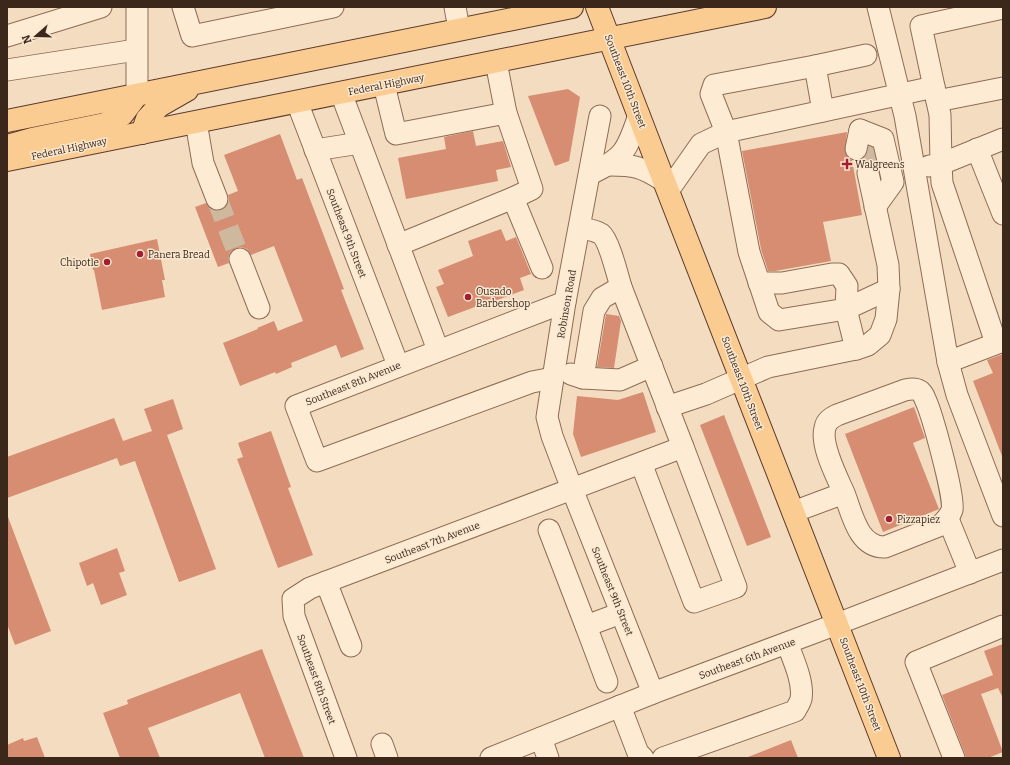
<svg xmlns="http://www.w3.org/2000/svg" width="1010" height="765" viewBox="0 0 1010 765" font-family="Bitter,serif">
  <rect width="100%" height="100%" fill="#f3dcbf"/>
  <!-- building -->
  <g fill="#d68d71">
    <polygon points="568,89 580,97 569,161 555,166 528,96"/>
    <polygon points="473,131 476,146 503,141 511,167 496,170 498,181 406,199 398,158 446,149 444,137"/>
    <polygon points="847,132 845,152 848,158 852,160 862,215 823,222 831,261 775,271 768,271 761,249 742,151"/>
    <polygon points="280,134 297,180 302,178 344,289 341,290 364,349 341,358 336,345 291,363 292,367 276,374 275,372 240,386 223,343 258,329 257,328 274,321 278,331 303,321 274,246 251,255 247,249 241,247 236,248 230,252 228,258 229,263 218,267 195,207 206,203 210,209 216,211 221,210 227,206 229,200 228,195 238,191 224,155"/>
    <polygon points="501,229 506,241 516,237 531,274 520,278 524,290 492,302 491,301 448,317 436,287 444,284 438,270 473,256 468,241"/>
    <polygon points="157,239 165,280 162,280 165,297 102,310 94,270 93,270 90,254"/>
    <polygon points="606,314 619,316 621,321 614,368 597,367"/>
    <polygon points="1003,354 1003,456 1002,456 973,381 993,373 987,360"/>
    <polygon points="643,392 656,432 581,457 573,434 577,396 618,400"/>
    <polygon points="173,399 183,429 167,435 216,569 179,582 135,461 120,466 117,458 7,498 7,457 114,418 123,441 152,431 144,409"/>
    <polygon points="914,407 925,438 913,443 939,509 883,532 845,434"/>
    <polygon points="724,415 771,537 747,546 700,425"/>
    <polygon points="271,431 291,487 288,488 313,555 278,568 237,459 243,457 238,443"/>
    <polygon points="7,517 8,517 51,631 15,645 7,624"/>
    <polygon points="117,548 125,571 119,573 127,595 101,605 93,583 87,586 79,563"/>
    <polygon points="1003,644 1003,698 998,688 981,694 1003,752 988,758 966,758 965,754 942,695 993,675 984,651"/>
    <polygon points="262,649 304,758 265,758 240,693 148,728 160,758 120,758 103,713 128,704 127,700"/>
    <polygon points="37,737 45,758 7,758 7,745 23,738 24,741"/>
    <polygon points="791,740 798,758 748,758 748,757"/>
  </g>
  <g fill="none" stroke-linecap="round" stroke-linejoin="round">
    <!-- minor-tunnel -->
    <g stroke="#ceb89e" stroke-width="21" stroke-dasharray="21 10" stroke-linecap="butt">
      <polyline points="870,145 875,172"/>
      <polyline points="217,199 240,259"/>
    </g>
    <defs>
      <g id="minor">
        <polyline points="183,7 192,36 333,7"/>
        <polyline points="455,7 459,29"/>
        <polyline points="878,7 905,116 948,362 957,395 1003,516"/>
        <polyline points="7,36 101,7"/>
        <polyline points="496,62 506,113"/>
        <polyline points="815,66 714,85 711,94 726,132 749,252 769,312 779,320 846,309 889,289"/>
        <polyline points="7,70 136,50"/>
        <polyline points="384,85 396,134 506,113 532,189 513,198"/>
        <polyline points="341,93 438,350"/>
        <polyline points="137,95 137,7"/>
        <polyline points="937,101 1003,88"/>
        <polyline points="297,102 398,365"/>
        <polyline points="823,111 815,66 866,55"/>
        <polyline points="600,116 565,302 547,417 552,436 572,489 653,693"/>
        <polyline points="196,122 203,163 217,199"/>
        <polyline points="860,130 883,139 893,182 875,207"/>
        <polyline points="856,149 860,130"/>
        <polyline points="977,149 1003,214"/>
        <polyline points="315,150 360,143"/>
        <path d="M610 165C635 165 642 167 664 181"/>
        <polyline points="929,166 941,164 940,115 921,26 1003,8"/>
        <path d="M590 174C624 158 627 151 639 115"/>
        <polyline points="668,191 701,144 726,132 934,87"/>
        <path d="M580 228C587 229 595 230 601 234 609 240 618 277 621 287"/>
        <polyline points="398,245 513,198 542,268"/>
        <polyline points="240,259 259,308"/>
        <polyline points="759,283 782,283 832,274 839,274 847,286 846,309 856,349"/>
        <polyline points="996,343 942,183 941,164 1003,139"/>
        <polyline points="948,362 1003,341"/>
        <polyline points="571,374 583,378 620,380 652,366"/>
        <polyline points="553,378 532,382 317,461 296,406 565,302"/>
        <polyline points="583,378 594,311 602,298 621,287 683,447"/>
        <polyline points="667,407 706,394 768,367 856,349 868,345 880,335 886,319 889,289 888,265 868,173"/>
        <path d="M793 512 844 493C837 477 820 445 825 428 826 421 831 418 837 415L905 390C910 389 915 388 920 391 922 393 924 396 925 399 932 413 955 497 952 510 950 516 946 520 941 525L885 547C858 548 852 513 844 493"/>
        <polyline points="948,519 970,573"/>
        <polyline points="549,530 586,626"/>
        <polyline points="326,582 351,646"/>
        <polyline points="607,682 586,626 621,613"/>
        <polyline points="620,706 638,753 643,758"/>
        <polyline points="541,738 548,758"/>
        <polyline points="382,744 387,758"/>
        <path d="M346 758 294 616 293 599 310 588C434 541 558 494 683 447L736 587 694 602 641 463"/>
        <polyline points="491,758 653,693 837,624 1003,560"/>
        <path d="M663 758 795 711C797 707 800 703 801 699 804 682 793 659 787 643"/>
        <polyline points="954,758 916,662 1003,626"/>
      </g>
      <g id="major">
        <polyline points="597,7 664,181 889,758"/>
        <polyline points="7,121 572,7"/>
        <polyline points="142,133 147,119 159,106 187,90"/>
        <polyline points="7,146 32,139 105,124 122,115 137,95"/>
        <polyline points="7,160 765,7"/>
      </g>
    </defs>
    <!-- minor casing -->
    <use href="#minor" stroke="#8e6c55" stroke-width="23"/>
    <!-- major casing -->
    <use href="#major" stroke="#5b3a2a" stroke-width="24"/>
    <!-- minor -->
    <use href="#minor" stroke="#fdebd4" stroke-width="21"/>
    <!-- major -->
    <use href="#major" stroke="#fbcc92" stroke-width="22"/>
  </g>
  <!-- markers -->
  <g fill="#a41e31" stroke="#f9e8d0" stroke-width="1.5">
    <path d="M845 158h4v4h4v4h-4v4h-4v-4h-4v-4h4z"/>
    <circle cx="140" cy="254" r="4"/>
    <circle cx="107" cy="262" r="4"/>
    <circle cx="468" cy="297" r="4"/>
    <circle cx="889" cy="519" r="4"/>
  </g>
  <g text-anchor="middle" stroke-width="3" stroke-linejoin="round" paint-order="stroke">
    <!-- street labels -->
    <g font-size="10" fill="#3c271b" stroke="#f9e8d0">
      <text transform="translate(626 81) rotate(69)" y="4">Southeast 10th Street</text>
      <text transform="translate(386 84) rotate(-11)" y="4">Federal Highway</text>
      <text transform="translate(69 148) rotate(-12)" y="4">Federal Highway</text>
      <text transform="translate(347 233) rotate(69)" y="4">Southeast 9th Street</text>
      <text transform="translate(566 304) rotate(-80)" y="4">Robinson Road</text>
      <text transform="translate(353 383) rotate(-22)" y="4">Southeast 8th Avenue</text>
      <text transform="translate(743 383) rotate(69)" y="4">Southeast 10th Street</text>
      <text transform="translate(432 542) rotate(-21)" y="4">Southeast 7th Avenue</text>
      <text transform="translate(613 591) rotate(68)" y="4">Southeast 9th Street</text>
      <text transform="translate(747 658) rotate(-20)" y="4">Southeast 6th Avenue</text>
      <text transform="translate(317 679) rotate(70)" y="4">Southeast 8th Street</text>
      <text transform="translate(861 684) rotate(69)" y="4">Southeast 10th Street</text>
    </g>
    <!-- poi labels -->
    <g font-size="10" fill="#3c271b" stroke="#f9e8d0" text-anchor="start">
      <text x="855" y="168">Walgreens</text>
      <text x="148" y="258">Panera Bread</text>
      <text x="99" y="266" text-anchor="end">Chipotle</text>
      <text x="476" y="295">Ousado<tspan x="476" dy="12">Barbershop</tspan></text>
      <text x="897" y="523">Pizzapiez</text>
    </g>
  </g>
  <!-- border -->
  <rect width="1010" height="765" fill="none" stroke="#3c271b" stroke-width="16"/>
  <!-- north arrow -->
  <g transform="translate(36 36) rotate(250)" stroke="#f9e8d0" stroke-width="3" paint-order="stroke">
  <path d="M0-3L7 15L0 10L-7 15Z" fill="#3c271b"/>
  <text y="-6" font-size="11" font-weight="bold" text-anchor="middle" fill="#3c271b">N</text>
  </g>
</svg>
